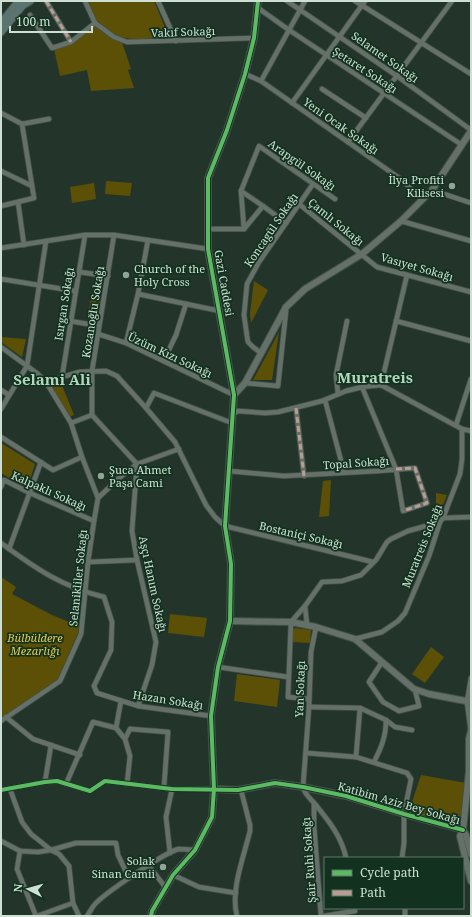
<svg xmlns="http://www.w3.org/2000/svg" width="472" height="917" viewBox="0 0 472 917" font-family="'Noto Serif',serif">
  <rect width="100%" height="100%" fill="#23352a"/>
  <!-- green -->
  <g fill="#5c5006">
    <path d="M88 1H154L169 37C143 39 120 45 99 23 94 18 91 8 88 1Z"/>
    <polygon points="95,25 122,42 131,69 128,70 134,88 91,91 87,70 60,76 54,49"/>
    <polygon points="106,181 132,183 130,196 105,194"/>
    <polygon points="94,183 96,199 72,203 70,187"/>
    <polygon points="254,281 268,290 251,323 250,313"/>
    <polygon points="91,297 101,298 98,318 88,316"/>
    <polygon points="279,332 272,380 253,380"/>
    <polygon points="1,337 26,339 22,357 1,342"/>
    <polygon points="61,383 74,415 69,417 50,386"/>
    <polygon points="1,443 35,464 27,489 1,473"/>
    <polygon points="331,480 329,516 319,517 323,481"/>
    <polygon points="436,493 447,495 443,505 436,505"/>
    <polygon points="1,577 16,587 12,594 52,615 79,626 78,633 58,679 1,720"/>
    <polygon points="170,614 207,618 204,637 168,633"/>
    <polygon points="295,628 311,630 310,643 292,642 293,629"/>
    <polygon points="431,647 444,657 425,683 412,674"/>
    <polygon points="237,674 280,680 277,707 234,701"/>
    <polygon points="421,775 466,783 459,827 409,811"/>
  </g>
  <g fill="none" stroke-linecap="round" stroke-linejoin="round">
    <defs>
      <g id="street">
        <polyline points="46,1 71,42"/>
        <polyline points="85,1 95,23 114,37 127,42 254,38"/>
        <polyline points="158,1 176,41"/>
        <polyline points="287,1 397,76 471,130"/>
        <polyline points="355,1 471,74"/>
        <polyline points="258,8 289,30 462,145"/>
        <polyline points="30,15 52,48 71,42 95,23"/>
        <polyline points="245,74 261,81 402,180 421,199"/>
        <polyline points="261,81 305,1"/>
        <polyline points="322,89 366,118"/>
        <polyline points="292,103 365,1"/>
        <polyline points="1,113 22,124 34,198 1,206"/>
        <polyline points="22,124 49,119"/>
        <polyline points="348,142 452,1"/>
        <polyline points="1,171 32,186"/>
        <polyline points="432,190 471,203"/>
        <polyline points="241,191 263,206"/>
        <polyline points="18,202 24,245"/>
        <polyline points="299,204 377,267 471,292"/>
        <polyline points="401,221 471,241"/>
        <polyline points="209,229 244,229 263,206 286,223"/>
        <polyline points="244,229 241,191 259,146 335,199"/>
        <polyline points="1,248 85,235 114,235 208,249"/>
        <polyline points="79,272 108,276"/>
        <polyline points="1,279 75,291"/>
        <polyline points="138,294 220,311"/>
        <polyline points="70,321 99,326"/>
        <polyline points="396,321 471,341"/>
        <polyline points="98,334 126,343 234,395"/>
        <polyline points="126,343 138,294 148,240"/>
        <polyline points="1,347 38,374 46,382 71,423 82,457 98,498"/>
        <polyline points="261,353 253,347 248,342 247,336 244,315 247,284 259,262 313,184"/>
        <polyline points="164,360 176,335 186,304"/>
        <polyline points="62,377 85,235"/>
        <polyline points="46,382 79,372 106,371 117,376 146,408 175,442 206,505 215,517 225,526 373,562"/>
        <polyline points="245,383 278,386 286,311"/>
        <polyline points="381,385 407,275"/>
        <polyline points="1,390 9,395"/>
        <polyline points="338,394 336,375 347,321"/>
        <polyline points="325,400 344,472"/>
        <polyline points="146,408 154,393 232,423"/>
        <polyline points="296,408 304,476"/>
        <polyline points="1,409 27,366 46,241"/>
        <polyline points="233,414 238,411 265,413 278,412 322,401 346,391 362,387 381,385 462,429 471,431"/>
        <polyline points="92,415 92,371 114,235"/>
        <polyline points="71,423 92,415 137,464 132,531 137,560 156,642 152,665 138,706"/>
        <polyline points="456,425 471,379"/>
        <polyline points="1,437 53,470 82,457"/>
        <polyline points="229,471 284,476 378,471 415,468 427,503 403,511 396,469 362,387"/>
        <polyline points="1,487 4,480 30,493 94,521"/>
        <polyline points="443,518 471,517"/>
        <path d="M1 543C35 568 62 587 104 597L112 622 111 650 94 686 97 693 138 706 211 716"/>
        <polyline points="9,549 41,462"/>
        <polyline points="88,562 137,560"/>
        <polyline points="305,606 307,625"/>
        <path d="M316 627 311 652 309 707 303 787C305 795 310 798 315 804 328 820 342 837 346 858"/>
        <polyline points="355,639 382,632 398,621 405,613 429,556 440,522 443,518 460,474 462,459 462,429"/>
        <polyline points="382,662 369,682 383,702 399,711 419,706 415,690"/>
        <polyline points="218,667 288,677"/>
        <polyline points="309,699 288,697 291,622 305,606 322,582 342,581 361,575 376,560 387,542 391,539 408,531 440,522"/>
        <polyline points="309,707 360,708 386,720 395,727 412,730"/>
        <polyline points="360,708 356,757 407,773 411,779 404,814 404,843 402,858"/>
        <polyline points="6,717 33,739 80,755"/>
        <polyline points="1,721 60,681 81,634 88,562 94,521 98,498 118,479 137,464 179,449"/>
        <polyline points="116,728 121,701"/>
        <polyline points="471,733 467,702 471,678"/>
        <polyline points="125,739 130,729 168,732 164,787"/>
        <polyline points="306,753 356,757"/>
        <path d="M374 762C381 748 386 737 386 720"/>
        <polyline points="45,782 51,745"/>
        <polyline points="66,784 93,722 116,728 125,739 130,756 127,784"/>
        <polyline points="10,789 22,822 31,834 51,850 59,854 69,866 73,903 79,916"/>
        <polyline points="1,790 45,782 57,781 90,791 105,781 172,789 214,789"/>
        <polyline points="314,804 314,826 321,916"/>
        <polyline points="1,841 20,851 38,852 51,850 76,843 116,843 118,855 129,878"/>
        <polyline points="20,851 17,869 36,916"/>
        <polyline points="170,853 166,817 172,789"/>
        <polyline points="149,866 166,888"/>
        <polyline points="173,875 199,887 236,893"/>
        <polyline points="405,908 405,916"/>
        <polyline points="37,916 73,903"/>
        <path d="M87 916C90 912 92 907 96 903 107 892 165 852 179 849 184 849 190 850 195 850"/>
        <path d="M237 916C230 891 244 856 250 831V825L241 790"/>
        <polyline points="324,916 355,911"/>
      </g>
      <g id="secondary">
        <polyline points="234,395 245,383 286,307 305,289 362,254 401,221 432,190 471,131"/>
        <polyline points="230,621 291,622 316,627 355,639 414,689 429,694 471,702"/>
        <polyline points="471,731 469,739 469,771 463,830 460,836 471,881"/>
        <polyline points="214,789 238,790 275,783 303,787 346,796 404,814 463,830"/>
        <polyline points="463,830 466,835 471,854"/>
        <polyline points="151,916 152,911 173,875 195,850 212,817 214,789 211,716 218,667 230,621 231,564 225,526 234,395 208,249 208,178 227,130 245,74 254,38 258,1"/>
      </g>
      <g id="primary">
        <polyline points="1,23 19,1"/>
        <polyline points="1,32 23,5 30,1"/>
      </g>
    </defs>
    <!-- street casing -->
    <use href="#street" stroke="#435249" stroke-width="6"/>
    <!-- secondary casing -->
    <use href="#secondary" stroke="#435249" stroke-width="8"/>
    <!-- primary casing -->
    <use href="#primary" stroke="#435249" stroke-width="9"/>
    <!-- street -->
    <use href="#street" stroke="#647068" stroke-width="4.5"/>
    <!-- secondary -->
    <use href="#secondary" stroke="#647068" stroke-width="6"/>
    <!-- primary -->
    <use href="#primary" stroke="#5c746f" stroke-width="7"/>
    <!-- quiet -->
    <g stroke="#b99d93" stroke-width="3" stroke-dasharray="6 3" stroke-linecap="butt">
      <polyline points="46,1 71,42"/>
      <polyline points="296,408 304,476"/>
      <polyline points="396,469 415,468 427,503 403,511"/>
    </g>
    <defs>
      <g id="cycleway">
        <polyline points="1,790 45,782 57,781 90,791 105,781 172,789 238,790 275,783 303,787 346,796 404,814 463,830"/>
        <polyline points="151,916 152,911 173,875 195,850 212,817 214,789 211,716 218,667 230,621 231,564 225,526 234,395 208,249 208,178 227,130 245,74 254,38 258,1"/>
      </g>
    </defs>
    <!-- cycleway casing -->
    <use href="#cycleway" stroke="#12321f" stroke-width="6"/>
    <!-- cycleway -->
    <use href="#cycleway" stroke="#5cba63" stroke-width="4"/>
  </g>
  <!-- markers -->
  <g fill="#92a498" stroke="#12321f" stroke-width="1.5">
    <circle cx="452" cy="186" r="4"/>
    <circle cx="126" cy="275" r="4"/>
    <circle cx="101" cy="476" r="4"/>
    <circle cx="163" cy="867" r="4"/>
  </g>
  <g text-anchor="middle" stroke-width="3.5" stroke-linejoin="round" paint-order="stroke">
    <!-- street labels -->
    <g font-size="11" fill="#cee0d3" stroke="#12321f">
      <text transform="translate(183 32) rotate(-2)" y="4">Vakıf Sokağı</text>
      <text transform="translate(385 57) rotate(35)" y="4">Selamet Sokağı</text>
      <text transform="translate(365 70) rotate(33)" y="4">Şetaret Sokağı</text>
      <text transform="translate(341 126) rotate(35)" y="4">Yeni Ocak Sokağı</text>
      <text transform="translate(302 165) rotate(35)" y="4">Arapgül Sokağı</text>
      <text transform="translate(336 222) rotate(39)" y="4">Çamlı Sokağı</text>
      <text transform="translate(271 230) rotate(-56)" y="4">Koncagül Sokağı</text>
      <text transform="translate(417 267) rotate(16)" y="4">Vasıyet Sokağı</text>
      <text transform="translate(224 283) rotate(80)" y="4">Gazi Caddesi</text>
      <text transform="translate(64 304) rotate(-81)" y="4">Isırgan Sokağı</text>
      <text transform="translate(93 312) rotate(-81)" y="4">Kozanoğlu Sokağı</text>
      <text transform="translate(170 355) rotate(25)" y="4">Üzüm Kızı Sokağı</text>
      <text transform="translate(356 463) rotate(-4)" y="4">Topal Sokağı</text>
      <text transform="translate(49 491) rotate(24)" y="4">Kalpaklı Sokağı</text>
      <text transform="translate(301 535) rotate(13)" y="4">Bostaniçi Sokağı</text>
      <text transform="translate(422 546) rotate(-68)" y="4">Muratreis Sokağı</text>
      <text transform="translate(78 578) rotate(-84)" y="4">Selanikliler Sokağı</text>
      <text transform="translate(153 584) rotate(78)" y="4">Aşçı Hanım Sokağı</text>
      <text transform="translate(300 689) rotate(-88)" y="4">Yan Sokağı</text>
      <text transform="translate(168 700) rotate(9)" y="4">Hazan Sokağı</text>
      <text transform="translate(399 803) rotate(16)" y="4">Katibim Aziz Bey Sokağı</text>
      <text transform="translate(309 860) rotate(-94)" y="4">Şair Ruhi Sokağı</text>
    </g>
    <!-- poi labels -->
    <g font-size="11" fill="#cee0d3" stroke="#12321f" text-anchor="end">
      <text x="444" y="184">İlya Profiti<tspan x="444" dy="13">Kilisesi</tspan></text>
      <text x="134" y="273" text-anchor="start">Church of the<tspan x="134" dy="13">Holy Cross</tspan></text>
      <text x="109" y="474" text-anchor="start">Şuca Ahmet<tspan x="109" dy="13">Paşa Cami</tspan></text>
      <text x="155" y="865">Solak<tspan x="155" dy="13">Sinan Camii</tspan></text>
    </g>
    <!-- park labels -->
    <g font-size="11" font-style="italic" fill="#eacc53" stroke="#12321f">
      <text x="35" y="642">Bülbüldere<tspan x="35" dy="13">Mezarlığı</tspan></text>
    </g>
    <!-- district labels -->
    <g font-size="15" font-weight="bold" fill="#b3d7be" stroke="#12321f">
      <text x="375" y="383">Muratreis</text>
      <text x="52" y="385">Selami Ali</text>
    </g>
  </g>
  <!-- border -->
  <rect width="472" height="917" fill="none" stroke="#cee0d3" stroke-width="4"/>
  <!-- legend -->
  <rect x="324" y="857" width="140" height="52" fill="#12321f" stroke="#5d7867"/>
  <rect x="332" y="870" width="20" height="6" fill="#5cba63" stroke="#5d7867"/>
  <text x="360" y="877" font-size="12" fill="#cee0d3">Cycle path</text>
  <rect x="332" y="890" width="20" height="6" fill="#b99d93" stroke="#5d7867"/>
  <text x="360" y="897" font-size="12" fill="#cee0d3">Path</text>
  <!-- north arrow -->
  <g transform="translate(28 889) rotate(276)" stroke="#12321f" stroke-width="3" paint-order="stroke">
  <path d="M0-3L7 15L0 10L-7 15Z" fill="#cee0d3"/>
  <text y="-6" font-size="11" font-weight="bold" text-anchor="middle" fill="#cee0d3">N</text>
  </g>
  <!-- scale -->
  <path d="M10 26v6h82v-6" fill="none" stroke="#cee0d3" stroke-width="2"/>
  <text x="16" y="26" font-size="12" fill="#cee0d3" stroke="#12321f" stroke-width="3" paint-order="stroke">100 m</text>
</svg>
